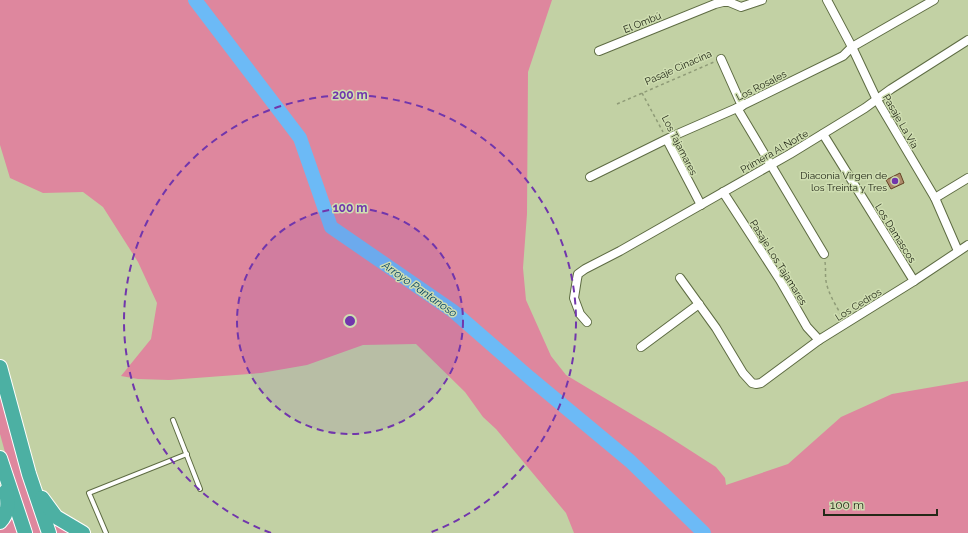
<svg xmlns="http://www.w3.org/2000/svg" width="968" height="533" viewBox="0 0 968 533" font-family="Raleway,sans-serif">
  <rect width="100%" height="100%" fill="#c2d1a4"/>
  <!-- green -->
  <g fill="#de879e">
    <polygon points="0,0 552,0 528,72 527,214 523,268 526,300 551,356 566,375 663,433 716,467 725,478 726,485 788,464 841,417 892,394 968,381 968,533 574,533 566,513 496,429 483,417 465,392 416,344 363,345 307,365 261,373 169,380 138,379 121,376 151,339 157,303 138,262 103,207 83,192 43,193 10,178 0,145"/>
    <polygon points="0,396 16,453 42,533 30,533 15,488 0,434"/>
    <polygon points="13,510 17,533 0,533 0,527"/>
    <polygon points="48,514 73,533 52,533"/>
  </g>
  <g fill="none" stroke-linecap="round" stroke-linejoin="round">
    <!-- river -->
    <polyline stroke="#6cbaf6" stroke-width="14" points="195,0 300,138 331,227 453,311 530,378 630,461 704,533"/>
  </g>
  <!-- building -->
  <polygon fill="#ad8969" stroke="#634325" points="900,173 904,183 891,189 886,180"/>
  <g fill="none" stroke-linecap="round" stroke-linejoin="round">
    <defs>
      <g id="lane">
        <polyline points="173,420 200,489"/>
        <polyline points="106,533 89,493 187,454"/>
      </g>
      <g id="street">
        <polyline points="827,0 852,47 877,100 935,198 958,251"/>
        <polyline points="599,51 715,4 723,2 729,2 741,7 762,0"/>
        <polyline points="721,59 742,106"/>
        <polyline points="737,108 824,254"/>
        <polyline points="823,134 914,281"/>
        <polyline points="667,140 701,205"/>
        <polyline points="590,177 673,136 737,108 843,56 852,47 934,0"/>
        <polyline points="723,192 780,280 807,327 819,340"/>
        <polyline points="935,198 968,178"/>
        <polyline points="680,278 716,328 743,373 752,383 756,384 761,383 819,340 914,281 968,245"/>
        <polyline points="587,322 580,314 574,298 577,279 578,274 585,269 620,251 790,154 865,108 891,89 968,40"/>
        <polyline points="641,347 699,304"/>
      </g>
      <g id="highway">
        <polyline points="0,367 29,474 49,533"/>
        <polyline points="0,458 25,533"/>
        <polyline points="42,498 56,517 83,533"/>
        <path d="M0 522C9 513 8 502 6 491"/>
      </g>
    </defs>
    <!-- lane casing -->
    <use href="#lane" stroke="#5e6c43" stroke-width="6"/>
    <!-- street casing -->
    <use href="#street" stroke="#5e6c43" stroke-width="10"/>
    <!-- highway casing -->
    <use href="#highway" stroke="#fff" stroke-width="16"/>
    <!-- path -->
    <g stroke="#8f9b77" stroke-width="1.5" stroke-dasharray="3 3" stroke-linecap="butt">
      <polyline points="642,93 663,132"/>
      <polyline points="617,104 714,62"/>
      <path d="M825 262C826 268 825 275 826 281 828 293 836 306 842 316"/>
    </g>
    <!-- lane -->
    <use href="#lane" stroke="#fff" stroke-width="4"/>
    <!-- street -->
    <use href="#street" stroke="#fff" stroke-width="8"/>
    <!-- highway -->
    <use href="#highway" stroke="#4cb0a3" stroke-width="14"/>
  </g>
  <!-- distance rings -->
  <circle cx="350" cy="321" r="113" fill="#7136ac" fill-opacity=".12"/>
  <g fill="none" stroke="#7136ac" stroke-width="2" stroke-dasharray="7 5">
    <circle cx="350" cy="321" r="113"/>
    <path d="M271 533A226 226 0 1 1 429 533"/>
  </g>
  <!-- markers -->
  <circle fill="#7136ac" stroke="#cfdeb1" stroke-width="1.5" cx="895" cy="181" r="4"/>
  <g text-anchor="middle" stroke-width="3" stroke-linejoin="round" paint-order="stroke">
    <!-- street labels -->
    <g font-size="10" fill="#242918" stroke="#cfdeb1">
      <text transform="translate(642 22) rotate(-22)" y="4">El Ombú</text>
      <text transform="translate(678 67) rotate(-24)" y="4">Pasaje Cinacina</text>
      <text transform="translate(761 85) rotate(-27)" y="4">Los Rosales</text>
      <text transform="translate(901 121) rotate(60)" y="4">Pasaje La Vía</text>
      <text transform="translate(680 145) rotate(63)" y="4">Los Tajamares</text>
      <text transform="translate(774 151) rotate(-30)" y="4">Primera Al Norte</text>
      <text transform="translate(896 233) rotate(58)" y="4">Los Damascos</text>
      <text transform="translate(779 262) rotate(58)" y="4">Pasaje Los Tajamares</text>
      <text transform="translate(858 304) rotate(-32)" y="4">Los Cedros</text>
    </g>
    <!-- poi labels -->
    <g font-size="10" fill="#242918" stroke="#cfdeb1" text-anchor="end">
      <text x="887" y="179">Diaconía Virgen de<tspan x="887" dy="12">los Treinta y Tres</tspan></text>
    </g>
    <!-- water labels -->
    <g font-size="11" font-style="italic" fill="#004066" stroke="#cfdeb1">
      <text transform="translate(420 289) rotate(35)" y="4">Arroyo Pantanoso</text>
    </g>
  </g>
  <circle cx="350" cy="321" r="6" fill="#7136ac" stroke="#cfdeb1" stroke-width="2"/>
  <g font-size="12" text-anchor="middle" font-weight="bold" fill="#7136ac" stroke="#cfdeb1" stroke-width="3" stroke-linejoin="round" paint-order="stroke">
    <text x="350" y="99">200 m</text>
    <text x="350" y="212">100 m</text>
  </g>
  <!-- scale -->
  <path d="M824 509v6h113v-6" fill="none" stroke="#242918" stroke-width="2"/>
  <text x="830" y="509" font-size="12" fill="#242918" stroke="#cfdeb1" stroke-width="3" paint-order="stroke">100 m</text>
</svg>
